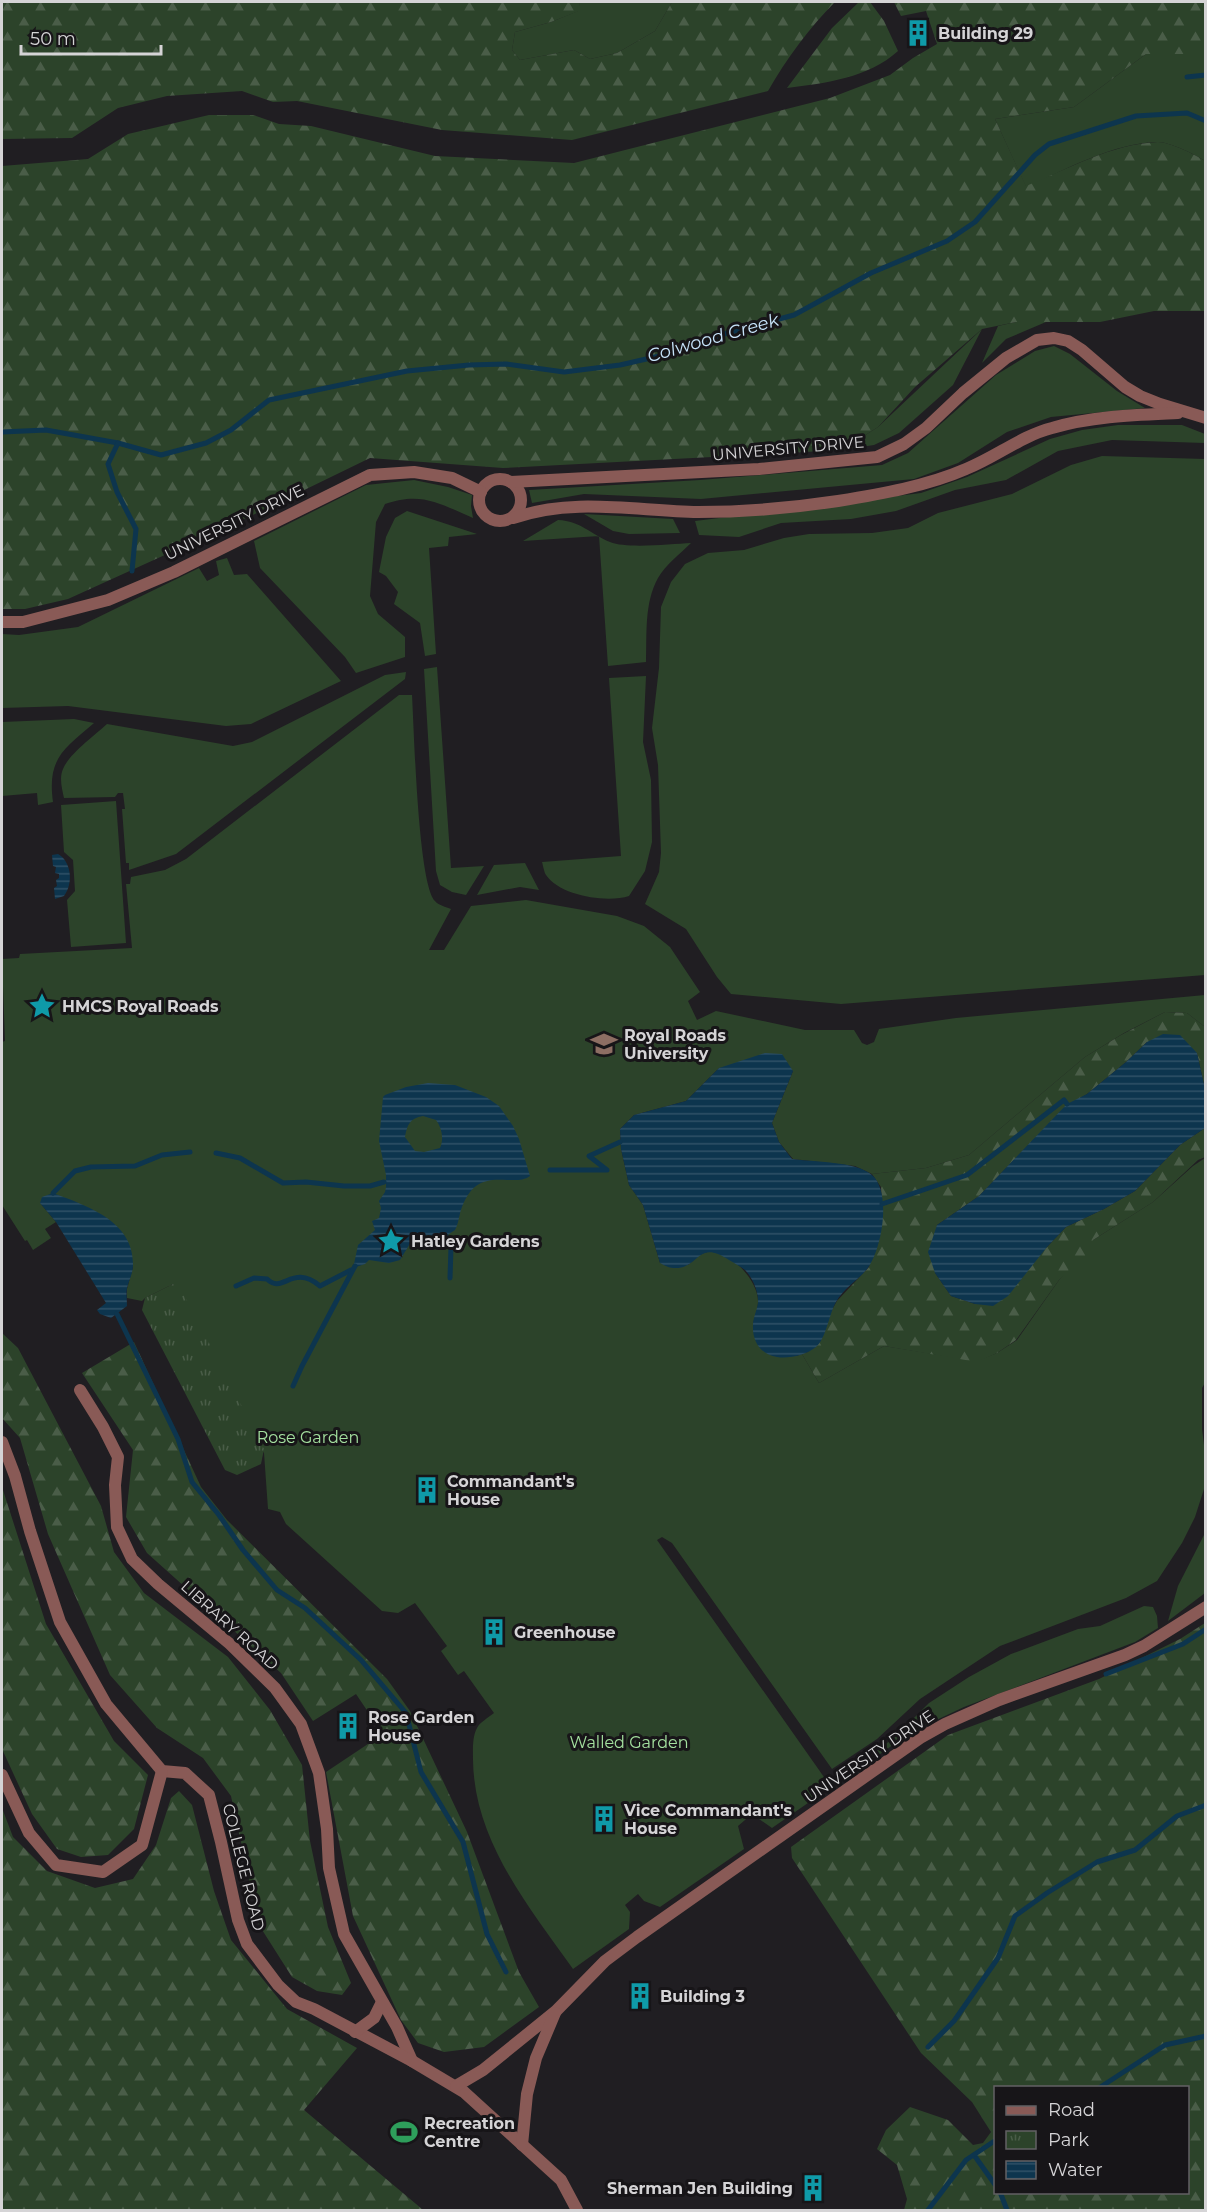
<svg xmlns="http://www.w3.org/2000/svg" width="1207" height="2212" viewBox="0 0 1207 2212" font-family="Montserrat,sans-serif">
  <defs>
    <pattern id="forest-firs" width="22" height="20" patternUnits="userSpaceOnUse" patternTransform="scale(1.5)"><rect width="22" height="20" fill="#2c432a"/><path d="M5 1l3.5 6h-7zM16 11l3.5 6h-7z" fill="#4a5d48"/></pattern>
    <pattern id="park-tufts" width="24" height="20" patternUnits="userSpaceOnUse" patternTransform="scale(1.5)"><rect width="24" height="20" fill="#2c432a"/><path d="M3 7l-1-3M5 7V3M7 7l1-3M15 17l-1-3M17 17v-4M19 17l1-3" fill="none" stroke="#4a5d48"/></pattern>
    <pattern id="water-rules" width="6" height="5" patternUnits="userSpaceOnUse" patternTransform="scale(1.5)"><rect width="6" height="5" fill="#0d354e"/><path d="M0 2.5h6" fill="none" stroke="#2f5167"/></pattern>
  </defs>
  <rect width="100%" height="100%" fill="#201e22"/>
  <!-- green -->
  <g fill="#2c432a">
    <polygon points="580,2 672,2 655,31 617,53 590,59 574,50 520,60 512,50 515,32 551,22 578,11"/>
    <path d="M1146 54H1205V161C1196 155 1170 142 1158 142 1112 143 1068 169 1026 187L995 119 1074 107Z"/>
    <polygon points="1016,322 1046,322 1006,339 982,363 998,326"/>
    <polygon points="982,329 953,385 899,433 874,445 842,450 878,427"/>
    <polygon points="1054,346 1070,354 1117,391 1145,408 1051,417 1007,432 958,463 914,479 701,499 584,494 532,503 529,490 700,480 882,465 908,453 996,375 1035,351"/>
    <polygon points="1118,425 1182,425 1205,434 1205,443 1112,440 1058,451 1006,480 955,490 896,511 851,519 781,523 739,537 699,535 695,521 921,493 967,477 1050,439 1082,430"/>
    <polygon points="1102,456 1205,459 1205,975 841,1004 731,994 717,977 686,929 645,904 659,872 661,853 658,765 652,728 659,668 661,607 671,582 685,564 708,553 744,550 784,538 809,534 872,533 908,528 938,513 1012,494 1071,465"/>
    <path d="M414 480 448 487 472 495 471 506 473 518C440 504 422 491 385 504L376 522 370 596 378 614 405 637V657L356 673 345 657 260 568 254 541 366 485Z"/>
    <polygon points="407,511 477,534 449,537 448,546 429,548 436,654 425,656 420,623 394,604 398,592 386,576 379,572 386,537 395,518"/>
    <polygon points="584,514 673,519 680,533 629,534 613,531"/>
    <path d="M558 520C581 521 590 534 610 542 627 549 671 544 691 543 680 554 666 564 658 578 644 603 647 635 646 662L608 666 599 536 523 541Z"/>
    <polygon points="227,558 234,575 247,574 341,681 251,724 226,726 68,706 2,708 2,634 19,635 78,627 199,568 207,581 219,575 216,561"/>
    <polygon points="437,667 451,868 484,866 466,895 452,892 440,885 436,871 424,669"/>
    <path d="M406 672 405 679 176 854 129 870V863H126L122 809H125L123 793H118L115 797 64 798C62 789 59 778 63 769 69 754 94 736 107 724L233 746 252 742 385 675Z"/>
    <path d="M646 676 643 742 651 780 652 842 645 871 629 896C607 903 560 896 546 875 544 872 543 865 542 862L621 856 609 678Z"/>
    <path d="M399 695H412C414 728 418 883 435 901 438 905 446 907 451 909L429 950H444L471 906 526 900 617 916 644 926 670 947 700 992 688 1001 697 1020 716 1011 805 1030H854L862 1043 867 1045 874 1042 879 1029 956 1018 1205 995V1027L1187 1013 1165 1012 1124 1033 1085 1057 969 1155 926 1168 872 1174 855 1166 793 1159 779 1142 772 1123 793 1071 719 1068 686 1101 634 1115 620 1129 621 1149 629 1185 643 1205 660 1263 688 1265C693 1261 698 1255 704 1253 726 1245 759 1280 758 1302 758 1309 754 1318 753 1325L796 1356 802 1354 819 1383 884 1346 977 1361 997 1353 1017 1340 1059 1280 1093 1240 1153 1202 1193 1166 1205 1158 1206 1381 1202 1388V1429L1205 1453V1486L1195 1517 1182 1543 1157 1581 1126 1598 1000 1646 920 1699 877 1739 832 1769 672 1543 662 1537 657 1540 831 1787 772 1828 752 1814 738 1826 744 1849 660 1907 644 1901 638 1894 625 1905 630 1912 629 1929 573 1969C529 1907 474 1841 473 1760 473 1751 472 1737 477 1728 480 1722 488 1718 494 1713L464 1671 458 1675 441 1651 447 1646 415 1603 398 1613 382 1611 286 1524 280 1512 268 1509 264 1453 173 1284 145 1298 142 1301 127 1298V1289L133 1267 40 1203 56 1222 45 1229 51 1238 33 1250 27 1240 25 1241 2 1205V1042L5 1041 2 959 19 958 20 954 132 948 126 884H130L131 877 165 870 186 859Z"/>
    <path d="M74 719 94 723C64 749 47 758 53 802L38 805 37 793 2 796V722Z"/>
    <polygon points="116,801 126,943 71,947 67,900 75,891 73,860 64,852 61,805"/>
    <polygon points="525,863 539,890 520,887 477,895 494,865"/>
    <polygon points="1205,1533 1205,1593 1168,1621 1178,1586"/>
    <polygon points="1144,1606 1153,1607 1157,1616 1158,1628 1135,1642 964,1707 911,1732 845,1779 843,1775 894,1738 929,1703 969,1677 1011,1654 1078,1629 1100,1626"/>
  </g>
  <!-- forest -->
  <g fill="url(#forest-firs)" fill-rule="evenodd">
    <path d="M2 2H580L579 11 551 22 515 32 512 50 520 60 574 50 590 59 617 53 655 31 672 2H835C809 28 787 58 768 91L572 140 442 130 297 101 273 102 242 91 167 96 118 108 72 138 2 139Z"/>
    <path d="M859 2H870L884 21 898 51C868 78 826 83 787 88L832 28Z"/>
    <path d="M894 2H1205V54H1146L1074 107 995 119 1026 186C1068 169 1111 144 1158 142 1170 142 1196 155 1205 161V311H1154L1100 322H1016L982 329 915 387 878 427 842 450 503 468 370 458 257 513 68 599 25 609H2V166L88 159 128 134 209 115H253L279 124 311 126 435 156 574 163 830 98 890 75 913 58 937 44 926 11 901 16Z"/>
    <polygon points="1165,1012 1187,1013 1205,1027 1205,1089 1197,1053 1147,1042 1126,1062 1087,1094 1065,1107 979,1196 937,1225 935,1273 951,1296 975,1304 1047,1247 1066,1227 1104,1209 1135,1191 1180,1145 1205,1128 1205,1157 1198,1160 1153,1202 1093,1240 1092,1256 1072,1267 1059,1280 1016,1340 997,1353 977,1362 884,1346 819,1383 802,1354 808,1352 837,1301 869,1267 882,1204 881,1187 872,1174 926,1168 969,1155 1085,1057 1121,1035"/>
    <polygon points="2,1333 18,1348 101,1506 114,1552 144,1593 228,1657 270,1710 302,1765 310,1841 328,1927 351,1983 342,1995 317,1991 292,1977 259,1925 231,1796 203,1758 157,1728 110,1675 48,1534 20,1438 2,1418"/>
    <polygon points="134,1342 201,1487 227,1520 387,1679 410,1711 467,1832 519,1972 539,2007 484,2047 444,2052 418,2043 401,2020 353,1916 326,1772 383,1734 356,1694 313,1721 281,1673 147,1553 126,1517 133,1450 82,1373"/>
    <polygon points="2,1487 46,1624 114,1741 148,1775 134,1829 108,1855 81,1857 57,1849 32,1814 2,1749"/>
    <path d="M1205 1623V2210H904L907 2199 897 2165 877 2149 886 2130 910 2107 948 2120 973 2145 983 2143 991 2132 972 2102 921 2053 792 1858 791 1847 948 1735 1099 1679 1180 1639ZM996 2088H1188V2192H996Z"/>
    <polygon points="179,1791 192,1805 214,1891 231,1940 287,2009 357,2048 304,2110 422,2209 422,2210 2,2210 2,1808 13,1837 47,1871 95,1888 133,1879 156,1845 171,1798"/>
  </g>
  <!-- park -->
  <g fill="url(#park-tufts)">
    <polygon points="1205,705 1205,990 1202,713"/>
    <polygon points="173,1284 181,1289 264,1449 261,1464 237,1475 225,1470 142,1310 145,1298"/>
  </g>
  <!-- water -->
  <g fill="url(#water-rules)" fill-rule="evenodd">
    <path d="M58 854C71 861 74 883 64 896L55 899 54 888 57 886 56 880 59 878V874L55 873 56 867 53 866 52 855Z"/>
    <polygon points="1163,1034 1180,1035 1197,1053 1205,1089 1205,1128 1180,1145 1135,1191 1104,1209 1066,1227 1047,1247 1008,1296 993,1306 975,1304 951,1296 935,1273 928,1252 937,1225 979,1196 1067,1104 1087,1094 1126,1062 1147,1042"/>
    <path d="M765 1053 782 1054 793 1071 772 1123 779 1142 792 1159C813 1162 856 1161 872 1175 892 1192 882 1250 867 1269 858 1280 843 1289 836 1302 829 1314 826 1339 816 1347 806 1355 789 1359 777 1357 761 1355 752 1341 753 1325 753 1318 757 1310 758 1303 759 1292 752 1277 745 1270 740 1266 734 1263 729 1260 696 1238 700 1270 673 1268 669 1268 664 1265 660 1263L643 1205 629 1185 621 1149 620 1129 634 1115 686 1101 719 1068Z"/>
    <path d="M428 1083 455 1085 486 1097 499 1106 513 1126 519 1139 530 1176C523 1181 516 1180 507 1180 483 1178 471 1184 462 1207 459 1214 459 1223 455 1230L443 1238 428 1235 411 1242 400 1260 389 1263 369 1260 365 1264 356 1267 354 1264 358 1245 375 1230 372 1221 379 1218 381 1208 379 1201 385 1192 386 1187V1175L379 1141 383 1097 385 1095 406 1087ZM423 1116 436 1120C442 1128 444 1139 440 1148L424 1152 415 1151 405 1137C407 1125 410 1118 423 1116Z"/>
    <path d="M53 1193C87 1206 134 1221 133 1265 133 1273 129 1280 127 1288 126 1294 127 1300 127 1306L111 1318 100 1314 97 1310 106 1303 56 1222 40 1203 42 1197Z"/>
  </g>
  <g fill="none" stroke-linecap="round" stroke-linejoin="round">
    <!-- stream -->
    <g stroke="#0d354e" stroke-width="5">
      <polyline points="1187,77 1206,75"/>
      <polyline points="2,432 46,430 118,443 161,455 206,443 231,430 269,400 407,371 469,365 506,364 564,372 620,365 677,352 724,334 794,315 871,273 947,241 975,222 1035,155 1049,144 1136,116 1187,113 1206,121"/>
      <polyline points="118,443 108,464 117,492 136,529 132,571"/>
      <polyline points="216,1153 240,1158 283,1183 306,1182 344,1186 370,1186 384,1182"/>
      <polyline points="550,1170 607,1170 589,1156 620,1142"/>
      <polyline points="53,1193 75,1171 91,1167 135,1166 162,1155 190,1152"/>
      <polyline points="882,1204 967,1175 1064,1100 1067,1104"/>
      <polyline points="446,1236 451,1247 450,1278"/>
      <path d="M236 1286 254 1278 267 1279C283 1295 292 1263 320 1286L351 1270"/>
      <polyline points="117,1314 178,1439 192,1482 219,1515 243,1550 277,1590 305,1608 361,1660 406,1713 421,1772 463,1842 487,1934 506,1972"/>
      <polyline points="293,1386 302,1366 355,1266"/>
      <polyline points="1106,1674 1183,1644 1206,1629"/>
      <polyline points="928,2047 954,2021 998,1958 1015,1916 1047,1893 1097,1862 1135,1850 1177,1816 1206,1805"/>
      <polyline points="1099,2088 1165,2045 1206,2036"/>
      <polyline points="974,2155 996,2186"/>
      <polyline points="1000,2192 1007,2210"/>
      <polyline points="928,2210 966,2160 996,2140"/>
    </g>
    <!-- minor -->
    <g stroke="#895a56" stroke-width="12">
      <circle cx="500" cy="500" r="21"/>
      <polyline points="511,482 759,469 877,457 904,444 926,428 963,393 1006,358 1037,340 1054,338 1068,341 1082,350 1125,387 1140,396 1160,404 1206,418"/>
      <path d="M513 518C574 497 635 511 698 512 745 512 792 508 838 501 881 494 927 486 966 469 996 457 1021 436 1052 428 1093 416 1136 415 1178 413"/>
      <polyline points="2,622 23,622 108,600 174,572 370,475 414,472 452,478 481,492"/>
      <polyline points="80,1390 103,1427 118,1457 115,1485 117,1527 132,1559 158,1584 230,1644 275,1688 301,1724 319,1773 327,1829 329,1868 344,1934 397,2027 412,2061"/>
      <polyline points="2,1442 15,1476 30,1531 60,1622 106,1704 162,1771 185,1773 209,1795 221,1842 238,1920 247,1944 278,1985 296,2002 314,2009 412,2061 464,2092 561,2180 577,2210"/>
      <polyline points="2,1775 29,1833 56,1865 103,1872 142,1845 162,1771"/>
      <polyline points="355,2032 374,2018 382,2002"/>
      <polyline points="456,2086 483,2070 556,2011 605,1961 637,1937 920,1738 945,1724 999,1700 1125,1655 1144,1646 1206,1607"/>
      <polyline points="522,2145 527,2094 536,2058 555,2013"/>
    </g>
  </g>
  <!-- icons -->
  <defs>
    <symbol id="building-bare" viewBox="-9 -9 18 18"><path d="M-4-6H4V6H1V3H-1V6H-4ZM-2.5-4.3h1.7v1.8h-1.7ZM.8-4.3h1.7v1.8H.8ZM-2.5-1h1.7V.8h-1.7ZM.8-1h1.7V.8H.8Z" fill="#0f9aa8" stroke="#171518" stroke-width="2.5" paint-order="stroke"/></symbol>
    <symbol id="sight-bare" viewBox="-9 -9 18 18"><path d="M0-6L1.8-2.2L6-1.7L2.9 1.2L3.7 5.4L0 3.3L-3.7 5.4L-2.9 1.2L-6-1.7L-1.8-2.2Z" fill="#0f9aa8" stroke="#171518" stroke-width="2.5" paint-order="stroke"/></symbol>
    <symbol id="university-bare" viewBox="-9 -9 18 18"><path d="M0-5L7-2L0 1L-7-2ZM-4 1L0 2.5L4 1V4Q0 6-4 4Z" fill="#8d6e63" stroke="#171518" stroke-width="2.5" paint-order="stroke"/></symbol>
    <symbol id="stadium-bare" viewBox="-9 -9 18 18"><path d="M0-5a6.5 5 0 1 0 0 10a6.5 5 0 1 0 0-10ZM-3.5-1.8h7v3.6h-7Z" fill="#2e9e5b" stroke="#171518" stroke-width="2.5" paint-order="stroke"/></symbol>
  </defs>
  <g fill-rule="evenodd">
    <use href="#building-bare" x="899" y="14" width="38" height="38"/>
    <use href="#sight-bare" x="23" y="987" width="38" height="38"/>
    <use href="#university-bare" x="585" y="1025" width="38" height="38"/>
    <use href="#sight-bare" x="372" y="1222" width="38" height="38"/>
    <use href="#building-bare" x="408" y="1471" width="38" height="38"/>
    <use href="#building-bare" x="475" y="1613" width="38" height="38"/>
    <use href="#building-bare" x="329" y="1707" width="38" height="38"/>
    <use href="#building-bare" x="585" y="1800" width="38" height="38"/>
    <use href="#building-bare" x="621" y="1977" width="38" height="38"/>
    <use href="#stadium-bare" x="385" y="2113" width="38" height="38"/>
    <use href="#building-bare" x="794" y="2169" width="38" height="38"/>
  </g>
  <g text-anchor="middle" stroke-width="6" stroke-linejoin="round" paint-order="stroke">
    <!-- poi labels -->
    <g font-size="16" font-weight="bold" fill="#d5d4d6" stroke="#171518" text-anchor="start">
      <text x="938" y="39">Building 29</text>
      <text x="62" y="1012">HMCS Royal Roads</text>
      <text x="624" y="1041">Royal Roads<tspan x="624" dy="18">University</tspan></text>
      <text x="411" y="1247">Hatley Gardens</text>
      <text x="447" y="1487">Commandant's<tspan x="447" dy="18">House</tspan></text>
      <text x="514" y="1638">Greenhouse</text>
      <text x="368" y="1723">Rose Garden<tspan x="368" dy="18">House</tspan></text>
      <text x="624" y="1816">Vice Commandant's<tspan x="624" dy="18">House</tspan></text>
      <text x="660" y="2002">Building 3</text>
      <text x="424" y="2129">Recreation<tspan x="424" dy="18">Centre</tspan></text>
      <text x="793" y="2194" text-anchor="end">Sherman Jen Building</text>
    </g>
    <!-- street labels -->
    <g font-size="16" fill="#d5d4d6" stroke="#171518">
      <text transform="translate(788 448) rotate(-5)" y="6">UNIVERSITY DRIVE</text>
      <text transform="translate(234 522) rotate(-26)" y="6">UNIVERSITY DRIVE</text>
      <text transform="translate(230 1625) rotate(42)" y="6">LIBRARY ROAD</text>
      <text transform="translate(869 1756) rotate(-34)" y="6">UNIVERSITY DRIVE</text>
      <text transform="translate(244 1867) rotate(76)" y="6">COLLEGE ROAD</text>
    </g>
    <!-- park labels -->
    <g font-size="16" fill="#a4e09f" stroke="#171518">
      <text x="308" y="1443">Rose Garden</text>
      <text x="629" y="1748">Walled Garden</text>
    </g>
    <!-- water labels -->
    <g font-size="18" font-style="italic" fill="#c7e4fa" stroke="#171518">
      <text transform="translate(713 338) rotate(-16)" y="6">Colwood Creek</text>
    </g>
  </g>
  <!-- border -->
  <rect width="1207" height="2212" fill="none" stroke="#d5d4d6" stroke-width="6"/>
  <!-- legend -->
  <rect x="994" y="2086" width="195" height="108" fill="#171518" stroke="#636164" stroke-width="1.5"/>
  <rect x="1006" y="2106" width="30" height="9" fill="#895a56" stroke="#636164" stroke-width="1.5"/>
  <text x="1048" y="2116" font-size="18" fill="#d5d4d6">Road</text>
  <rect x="1006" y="2131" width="30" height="18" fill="url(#park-tufts)" stroke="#636164" stroke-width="1.5"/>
  <text x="1048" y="2146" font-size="18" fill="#d5d4d6">Park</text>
  <rect x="1006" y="2161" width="30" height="18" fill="url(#water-rules)" stroke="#636164" stroke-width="1.5"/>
  <text x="1048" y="2176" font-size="18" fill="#d5d4d6">Water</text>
  <!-- scale -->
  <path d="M21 45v9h140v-9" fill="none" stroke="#d5d4d6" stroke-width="3"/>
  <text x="30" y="45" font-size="18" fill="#d5d4d6" stroke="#171518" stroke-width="4.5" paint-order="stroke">50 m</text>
</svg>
